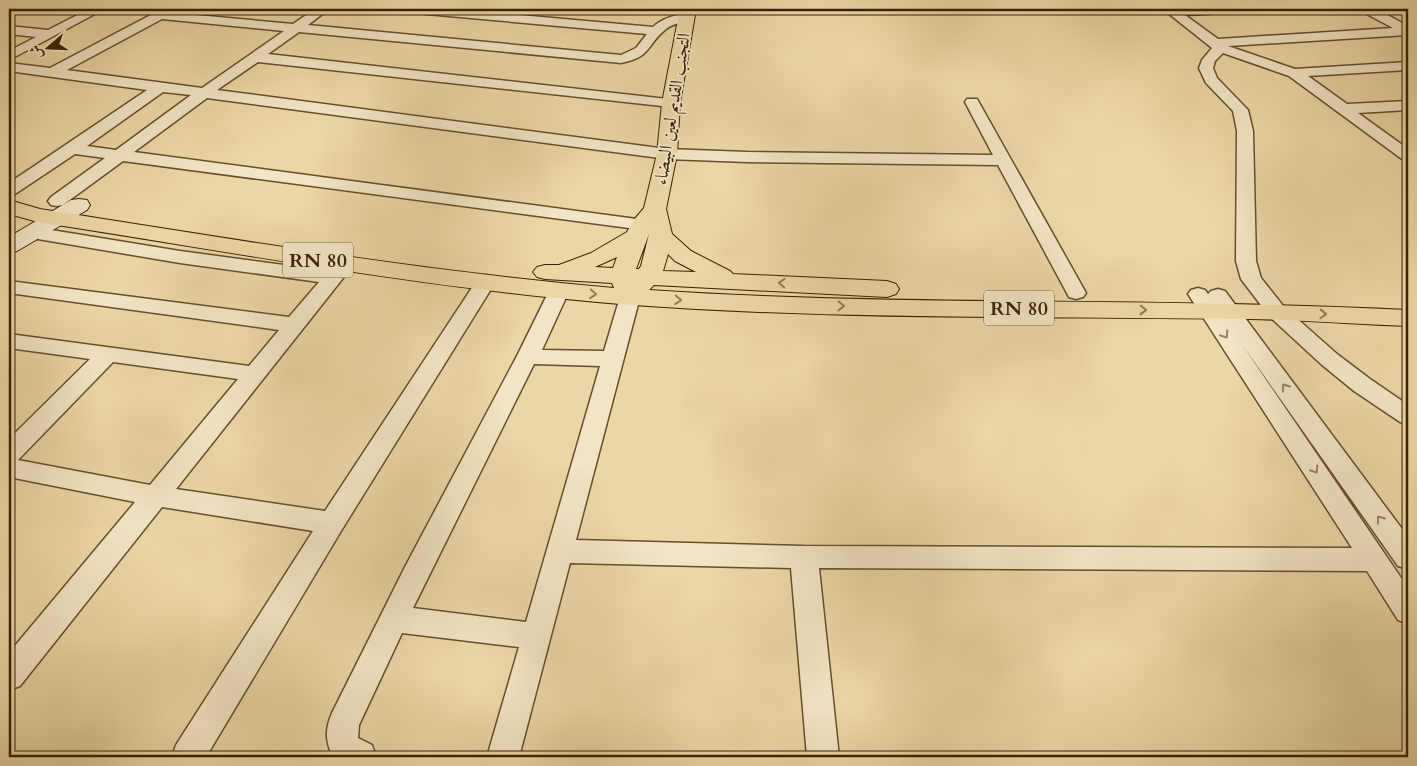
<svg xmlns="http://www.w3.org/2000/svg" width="1417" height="766" viewBox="0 0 1417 766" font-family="Cardo,Amiri,serif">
  <rect width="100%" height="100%" fill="#ebd6a5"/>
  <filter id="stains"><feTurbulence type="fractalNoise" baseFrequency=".004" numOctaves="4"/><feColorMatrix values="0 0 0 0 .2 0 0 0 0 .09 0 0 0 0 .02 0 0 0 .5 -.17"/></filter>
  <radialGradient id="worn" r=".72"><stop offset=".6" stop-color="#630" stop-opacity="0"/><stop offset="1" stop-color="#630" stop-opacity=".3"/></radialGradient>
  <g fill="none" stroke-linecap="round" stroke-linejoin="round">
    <defs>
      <g id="street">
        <polygon points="89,9 104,9 9,60 9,51 36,37 9,34 9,26 48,30"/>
        <path d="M162 9H177L174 13 293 24 315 9H329L308 25 621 55 636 48 647 34 415 13 409 9H454L653 27C661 19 680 12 691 15L693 18 691 21C683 23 673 23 666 29 646 45 652 57 621 63L299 32 268 54 676 100 678 103 676 106 671 107 258 62 217 90 667 149 747 152 993 155 965 102 967 99H977L1086 293 1083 297 1076 299 1069 297 998 165 747 162 667 159 207 98 134 152 659 222 665 223 668 227 665 231 659 232 123 161 63 205 57 206 51 205 48 201 51 197 105 158 75 154 15 194 9 195V183L147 90 9 71V63L50 68ZM162 19 284 31 202 88 67 70ZM163 92 191 95 116 150 87 146Z"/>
        <polygon points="1163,9 1232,9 1230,12 1226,13 1185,15 1218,39 1393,28 1363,12 1361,9 1376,9 1408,26 1408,35 1228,46 1295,69 1408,62 1408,70 1308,76 1347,104 1408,101 1408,110 1358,113 1408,149 1408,161 1402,159 1289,76 1223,53 1215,61 1213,68 1217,78 1248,110 1253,131 1256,261 1261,278 1284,307 1337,354 1370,379 1408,405 1408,424 1400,422 1354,391 1321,364 1270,317 1241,279 1236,261 1237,131 1233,111 1206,83 1199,68 1202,60 1212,48"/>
        <path d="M33 227 180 251 328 271C335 262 339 257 351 260L354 264 351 268 176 489 325 511 479 277 486 275 493 277 496 281 341 531 206 757H172L176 745 313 531 162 507 20 686 9 690V653L135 502 9 477V439L90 359 9 348V334L249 366 279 330 9 293V281L289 317 319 282 180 263 26 237 24 233 26 229ZM113 362 238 379 150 485 18 460Z"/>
        <path d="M559 285 566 287 569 291 542 350 604 351 620 297 623 293 630 291 637 293 640 297 576 540 804 546 1352 548 1188 294 1191 290 1198 288 1205 290 1208 294 1211 291 1218 289 1225 291 1408 537V569L1398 566 1241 343 1408 588V624L1398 620 1367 571 819 568 839 757H807L791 568 570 563 519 757H487L519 647 402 633 359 725 358 738 372 745 376 757H333C325 741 325 729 332 713L405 567 518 354 549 291 552 287ZM534 364 600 366 526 622 413 608Z"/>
      </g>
      <polygon id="secondary" points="79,199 87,200 90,205 87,210 17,251 9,253 9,237 71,200"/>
      <path id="primary" d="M680 9H696L680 103 677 154 666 209 672 234 691 251 730 271 733 274 887 281 896 284 899 289 896 294 887 297 654 285 649 290C902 307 1155 297 1408 310V326C1355 324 1302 320 1249 319 1040 316 829 320 620 304 425 288 231 252 38 222L9 214V200L40 209C231 239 421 271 614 288L612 283 545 279 537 277 533 272 537 267 545 265H559L591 253 627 232 633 221 644 208 657 154 662 103ZM649 234 641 266 639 269H636ZM668 254 675 261 696 272 663 271ZM617 257 613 268 595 267Z"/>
    </defs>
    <!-- street casing -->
    <use href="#street" stroke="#654f2d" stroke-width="3"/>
    <!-- secondary casing -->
    <use href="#secondary" stroke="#382205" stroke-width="2"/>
    <!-- primary casing -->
    <use href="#primary" stroke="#382205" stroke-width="2"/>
    <!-- street -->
    <use href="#street" fill="#f2e4c4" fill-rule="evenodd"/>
    <!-- secondary -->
    <use href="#secondary" fill="#f2e4c4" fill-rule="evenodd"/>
    <!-- primary -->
    <use href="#primary" fill="#ebd6a5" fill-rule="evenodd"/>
  </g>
  <!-- one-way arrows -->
  <defs><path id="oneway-chevron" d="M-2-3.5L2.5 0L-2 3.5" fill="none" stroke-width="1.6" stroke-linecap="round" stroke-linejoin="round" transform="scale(1.25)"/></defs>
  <g stroke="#927c55">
    <use href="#oneway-chevron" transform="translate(782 283) rotate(-177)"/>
    <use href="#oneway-chevron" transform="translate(593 294) rotate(5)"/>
    <use href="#oneway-chevron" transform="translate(678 300) rotate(4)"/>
    <use href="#oneway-chevron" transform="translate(841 306) rotate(1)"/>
    <use href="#oneway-chevron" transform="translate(1143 310) rotate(1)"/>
    <use href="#oneway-chevron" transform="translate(1323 314) rotate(2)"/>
  </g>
  <g stroke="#958364">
    <use href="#oneway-chevron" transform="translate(1225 335) rotate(57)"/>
    <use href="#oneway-chevron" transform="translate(1285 387) rotate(-126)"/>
    <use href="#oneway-chevron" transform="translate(1315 470) rotate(57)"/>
    <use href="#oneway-chevron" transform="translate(1380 519) rotate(-126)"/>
  </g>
  <g text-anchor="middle" stroke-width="4" stroke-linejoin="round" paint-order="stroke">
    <!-- far-street labels -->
    <g font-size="18" fill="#382205" stroke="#f2e4c4">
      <text transform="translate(672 109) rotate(-81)" y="6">التجنب القديم لعين البيضاء</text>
    </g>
    <!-- shield labels -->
    <g fill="#f2e4c4" stroke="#705c3e" stroke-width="1">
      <rect x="283" y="242.5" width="70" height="35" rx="4"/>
      <rect x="984" y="290.5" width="70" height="35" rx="4"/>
    </g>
    <g font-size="20" font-weight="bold" fill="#382205">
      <text x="318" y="267">RN 80</text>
      <text x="1019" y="315">RN 80</text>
    </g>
  </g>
  <!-- margin -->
  <rect width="1417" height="766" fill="none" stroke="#ebd6a5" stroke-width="30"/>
  <rect x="10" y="10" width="1397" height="746" fill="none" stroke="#382205" stroke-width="2.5"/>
  <rect x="15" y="15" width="1387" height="736" fill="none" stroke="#382205"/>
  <!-- north arrow -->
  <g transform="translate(48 48) rotate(251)" stroke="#f2e4c4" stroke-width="4" paint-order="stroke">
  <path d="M0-4L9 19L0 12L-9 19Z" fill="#382205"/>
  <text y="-8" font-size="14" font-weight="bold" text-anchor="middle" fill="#382205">ش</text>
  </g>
  <rect width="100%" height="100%" filter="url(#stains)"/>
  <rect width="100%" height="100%" fill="url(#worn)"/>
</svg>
